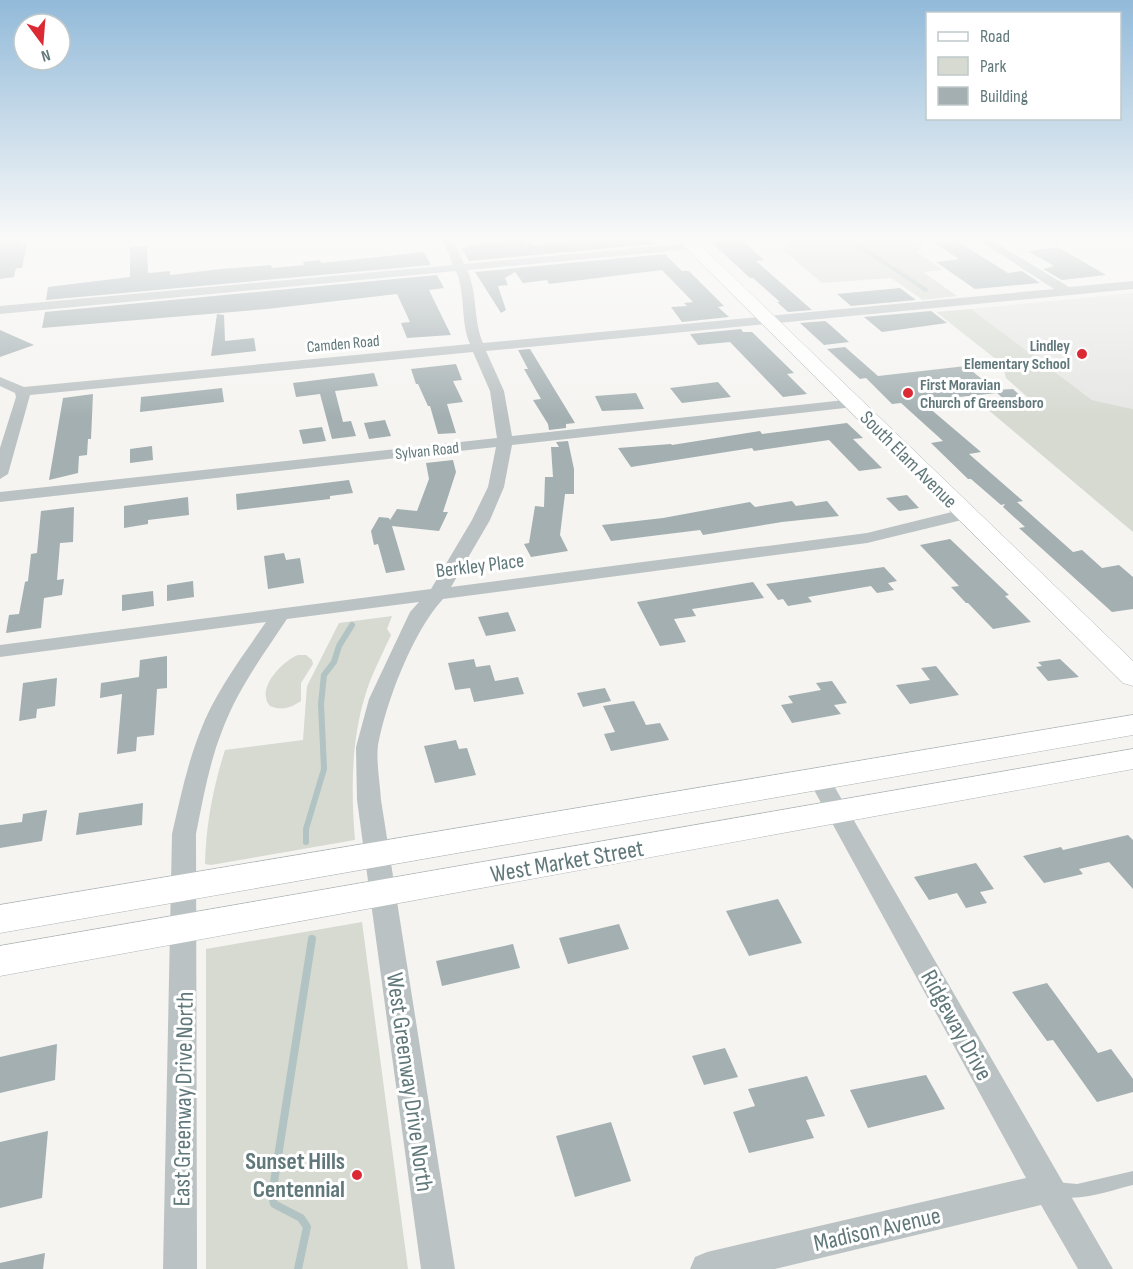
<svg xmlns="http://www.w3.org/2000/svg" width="1133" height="1269" viewBox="0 0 1133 1269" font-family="'Sofia Sans Condensed',sans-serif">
  <rect width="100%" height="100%" fill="#f5f4f1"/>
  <!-- built -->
  <polygon fill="#e6e6e5" points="1133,293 1133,409 1092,400 971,309"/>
  <!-- green -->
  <g fill="#d6dad1">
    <polygon points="791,240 914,240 924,247 916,251 943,270 923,272 957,296 923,300 891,278 822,283 782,249"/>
    <polygon points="971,309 1092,400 1133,409 1133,532 986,408 1034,403 1006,378 1002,364 936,312"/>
    <path d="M392 616 387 629 391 635C382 655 371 675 365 696 351 743 351 791 355 840L211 865 205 864C206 824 213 788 225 750L303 740 307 686 339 623Z"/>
    <path d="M298 655H306L312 660 313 664 301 683V701C290 708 282 711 270 706 268 703 266 701 266 697 263 681 285 660 298 655Z"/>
    <polygon points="362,922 408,1269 206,1269 206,949"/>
  </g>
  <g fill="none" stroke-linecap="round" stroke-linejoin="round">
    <!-- stream-far2 -->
    <polyline stroke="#b2c3c3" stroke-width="4" points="850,240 926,290"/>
    <!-- stream-far1 -->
    <polyline stroke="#b2c3c3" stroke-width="6" points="306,842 306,829 324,769 321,704 324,675 334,662 339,646 352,625"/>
    <!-- stream -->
    <polyline stroke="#b2c3c3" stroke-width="8" points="298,1269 307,1227 301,1218 274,1204 272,1195 312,939"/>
  </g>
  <!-- building -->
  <g fill="#a3afb1">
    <polygon points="23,240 22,244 27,244 22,268 16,268 14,277 0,279 0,242"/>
    <polygon points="523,240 525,243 531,243 533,245 589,240 651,240 655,244 469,261 461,248 469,247 468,245"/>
    <polygon points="709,240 742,240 764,260 756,261 812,310 788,312 777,302 780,302 753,278 750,278"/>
    <polygon points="957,241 1008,273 1022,271 1040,283 975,289 936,262 959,259 934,243"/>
    <polygon points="147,246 148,273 170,271 170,275 221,269 271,265 272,268 304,265 303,262 320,260 321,263 424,252 431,265 46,300 48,287 130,277 130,247"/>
    <polygon points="1058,247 1106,275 1062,280 1043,269 1054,266 1028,251"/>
    <polygon points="665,254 682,271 689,271 724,306 718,307 729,317 682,322 671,307 687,306 684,303 693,302 662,270 549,284 547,280 523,283 515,272 505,278 508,285 498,286 506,310 501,313 475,272"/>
    <polygon points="437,275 444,288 429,290 451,335 407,338 401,323 410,322 397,294 267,309 42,328 45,312"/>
    <polygon points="900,288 916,300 851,306 837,294"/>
    <polygon points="931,311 947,323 882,332 864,317"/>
    <polygon points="217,314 224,315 225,341 254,338 256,351 211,356"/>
    <polygon points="825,321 829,324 849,342 824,345 800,323"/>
    <polygon points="741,329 743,332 752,332 794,373 787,374 807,394 783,397 730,342 698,345 690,334"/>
    <polygon points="0,330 34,345 0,357"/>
    <polygon points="845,347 878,376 966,366 995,390 1013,389 1027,402 1008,403 997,393 921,401 981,452 969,454 1023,501 1017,502 1073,552 1082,550 1102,568 1119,565 1133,577 1133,609 1112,612 1019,528 1025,527 1003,507 1005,504 1001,505 971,479 968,479 931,443 943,441 901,403 892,404 866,378 860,379 827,349"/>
    <polygon points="530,349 575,423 566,424 566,428 549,430 548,424 533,400 541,399 524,369 528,369 518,350"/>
    <polygon points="456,364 462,380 453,381 463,402 447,404 456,433 438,434 430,406 428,406 418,384 416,384 411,369"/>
    <polygon points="374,373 378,386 335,391 343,422 351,421 356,436 332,439 320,394 296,397 293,383"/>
    <polygon points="718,382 731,397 682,403 670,388"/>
    <polygon points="222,388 224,402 140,412 141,397"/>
    <polygon points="636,393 644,409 602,411 595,396"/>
    <polygon points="93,394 91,439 88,439 87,455 79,456 78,473 49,480 63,398"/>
    <polygon points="385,420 391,436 369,439 364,423"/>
    <polygon points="847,423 863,438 853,439 882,468 859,471 829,440 754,451 752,448 631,467 618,448 671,444 672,445 760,431 762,434"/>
    <polygon points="322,427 326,441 303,444 299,430"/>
    <polygon points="568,441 574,469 574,494 565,494 560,535 568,551 531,557 524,544 529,543 535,506 544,507 545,477 553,477 551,447 559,447 556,442"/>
    <polygon points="152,446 153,460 130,463 130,449"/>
    <polygon points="453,460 456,472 443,512 448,512 439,531 392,526 405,570 386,573 378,544 374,545 371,531 379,517 389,518 390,520 397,509 417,511 429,479 426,463"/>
    <polygon points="349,480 353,493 330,496 330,499 237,510 236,494"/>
    <polygon points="907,495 919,508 899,511 886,498"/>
    <polygon points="188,497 189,515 148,520 148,524 124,528 124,506"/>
    <polygon points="792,501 796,506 827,501 839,516 782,522 703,535 700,530 611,541 602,525 663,518 750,502 755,507"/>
    <polygon points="74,507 73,542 60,543 57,580 64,579 62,595 44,598 41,628 6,633 9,615 19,614 25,582 28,581 31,554 37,553 41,511"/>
    <polygon points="950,539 1009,595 1005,596 1031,622 993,629 968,603 966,603 951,587 959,586 920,545"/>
    <polygon points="284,553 286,560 300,558 304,583 268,589 264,556"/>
    <polygon points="884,567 897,581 888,583 894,590 877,593 871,586 808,597 812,602 788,606 783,599 778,600 766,584"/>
    <polygon points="193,581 194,597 167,601 167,585"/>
    <polygon points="753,582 764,598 692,609 696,616 674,619 686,642 660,646 637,602"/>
    <polygon points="153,591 154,606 122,611 122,595"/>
    <polygon points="508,612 516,631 486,636 478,617"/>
    <polygon points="167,656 167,688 157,689 154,735 137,737 136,751 117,754 122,694 100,698 101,683 139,677 140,660"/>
    <polygon points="474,659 476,667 490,665 495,681 518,677 524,694 474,702 470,688 455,690 448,663"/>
    <polygon points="1060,659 1079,677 1048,681 1036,667 1042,666 1038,662"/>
    <polygon points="936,666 959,695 910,704 896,685 930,680 921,668"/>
    <polygon points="57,678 55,706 37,709 36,718 19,721 23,683"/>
    <polygon points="832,681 847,703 834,705 841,714 792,723 781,705 793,703 788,696 821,690 816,683"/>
    <polygon points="605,688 611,701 583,707 577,693"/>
    <polygon points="634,701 646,725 660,723 669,740 611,751 604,734 615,732 603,706"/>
    <polygon points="456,740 459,749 467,748 476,775 435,783 424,746"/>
    <polygon points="143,803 142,825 76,835 79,813"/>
    <polygon points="47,810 42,841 0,848 0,825 22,822 23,814"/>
    <polygon points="1128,835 1133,840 1133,889 1109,862 1079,869 1083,874 1044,883 1023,856 1061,847 1063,850"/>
    <polygon points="976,863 994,889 980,892 987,903 966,908 957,893 929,900 914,877"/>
    <polygon points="778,899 802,943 749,956 726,911"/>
    <polygon points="619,924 629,949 568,964 559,938"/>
    <polygon points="513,944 520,968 442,986 436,961"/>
    <polygon points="1047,983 1098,1053 1111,1049 1133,1079 1133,1092 1097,1102 1053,1040 1047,1041 1012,992"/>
    <polygon points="57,1044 55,1080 0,1093 0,1057"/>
    <polygon points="725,1048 738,1077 704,1085 692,1056"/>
    <polygon points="926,1075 945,1109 868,1128 850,1090"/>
    <polygon points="807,1076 825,1116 806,1120 814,1138 749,1153 733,1112 755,1106 748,1089"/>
    <polygon points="611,1122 631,1181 575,1197 556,1136"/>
    <polygon points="48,1131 42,1198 0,1208 0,1142"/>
    <polygon points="45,1253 43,1269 0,1269 0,1263"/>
  </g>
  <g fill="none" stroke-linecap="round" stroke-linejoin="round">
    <defs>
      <g id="secondary">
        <polygon points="678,240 695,240 1133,661 1133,686 1123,683"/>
        <polygon points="1133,715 1133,735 0,933 0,905"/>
        <polygon points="1133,749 1133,769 0,976 0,946"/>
      </g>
    </defs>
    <!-- secondary casing -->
    <use href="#secondary" stroke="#acb5b6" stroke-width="1"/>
    <!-- lane -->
    <path fill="#bbc2c3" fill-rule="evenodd" d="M1133 1171V1185C1108 1191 1076 1204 1051 1194L1049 1189 1051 1184 1056 1182 1077 1184Z"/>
    <!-- street -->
    <g fill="#bbc2c3" fill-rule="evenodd">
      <path d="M443 240H453L464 264 692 243 698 246 692 249 467 270C478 293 473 320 483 343L1054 289 979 240H991L1069 287 1133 281V289L486 351 504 391 512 436 854 399 861 403 854 407 512 445 504 487 490 520 451 587 867 533 964 509 970 510 972 514 970 518 867 543 443 599C413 631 386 702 378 745 376 762 380 783 381 800L455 1269H421L357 800 356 747 369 699 410 612 419 602 287 619C263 655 237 690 222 731 209 764 203 799 196 834L197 1269H163L172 834C180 799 187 765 200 732 215 692 242 657 266 622L0 657V645L431 589 472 520 488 487 496 447 0 502V492L497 438 490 391 473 352 30 395 8 474 0 479V448L16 397 15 393 0 386V377L24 387 470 344C460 321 466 294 456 271L0 314V306L453 265Z"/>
      <polygon points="819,771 827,773 830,779 1113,1269 1078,1269 1041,1205 775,1269 690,1269 695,1257 707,1252 1026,1178 808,779 811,773"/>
    </g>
    <!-- secondary -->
    <use href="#secondary" fill="#fff" fill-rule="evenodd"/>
  </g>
  <!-- sky -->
  <linearGradient id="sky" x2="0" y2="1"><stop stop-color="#92bad9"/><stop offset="0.57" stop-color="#fafaf9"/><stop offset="1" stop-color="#fafaf9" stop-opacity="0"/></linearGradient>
  <rect width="1133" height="418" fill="url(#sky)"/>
  <!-- markers -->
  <g fill="#dc2a35" stroke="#fff" stroke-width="2">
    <circle cx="1082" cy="354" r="6"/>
    <circle cx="908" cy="393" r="6"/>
    <circle cx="357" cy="1175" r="6"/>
  </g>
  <g text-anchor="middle" stroke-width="6" stroke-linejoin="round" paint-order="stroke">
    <!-- far-street labels -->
    <g font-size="16" fill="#61787b" stroke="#fff">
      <text transform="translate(343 343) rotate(-5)" y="6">Camden Road</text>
      <text transform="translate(427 450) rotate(-6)" y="6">Sylvan Road</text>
    </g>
    <!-- far-poi labels -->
    <g font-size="16" font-weight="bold" fill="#61787b" stroke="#fff" text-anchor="end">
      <text x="1070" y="351">Lindley<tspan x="1070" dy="18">Elementary School</tspan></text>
      <text x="920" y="390" text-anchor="start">First Moravian<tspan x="920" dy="18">Church of Greensboro</tspan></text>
    </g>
    <!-- street labels -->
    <g font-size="20" fill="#61787b" stroke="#fff">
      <text transform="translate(909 459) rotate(45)" y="7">South Elam Avenue</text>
      <text transform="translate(480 565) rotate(-7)" y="7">Berkley Place</text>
    </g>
    <!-- near-street labels -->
    <g font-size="24" fill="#61787b" stroke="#fff">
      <text transform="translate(567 861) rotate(-10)" y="8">West Market Street</text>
      <text transform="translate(957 1025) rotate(61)" y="8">Ridgeway Drive</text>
      <text transform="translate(410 1082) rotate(82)" y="8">West Greenway Drive North</text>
      <text transform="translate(183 1099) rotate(-89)" y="8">East Greenway Drive North</text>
      <text transform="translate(877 1229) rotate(-13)" y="8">Madison Avenue</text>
    </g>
    <!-- near-poi labels -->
    <g font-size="24" font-weight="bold" fill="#61787b" stroke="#fff" text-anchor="end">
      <text x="345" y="1169">Sunset Hills<tspan x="345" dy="28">Centennial</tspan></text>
    </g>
  </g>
  <!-- legend -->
  <rect x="926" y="12" width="195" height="108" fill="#ffffff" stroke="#c0c9ca" stroke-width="1.5"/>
  <rect x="938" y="32" width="30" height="9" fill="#ffffff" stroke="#c0c9ca" stroke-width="1.5"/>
  <text x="980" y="42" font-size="18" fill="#61787b">Road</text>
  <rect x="938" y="57" width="30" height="18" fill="#d6dad1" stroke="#c0c9ca" stroke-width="1.5"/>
  <text x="980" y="72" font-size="18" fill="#61787b">Park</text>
  <rect x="938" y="87" width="30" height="18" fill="#a3afb1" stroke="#c0c9ca" stroke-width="1.5"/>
  <text x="980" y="102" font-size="18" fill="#61787b">Building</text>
  <!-- north arrow -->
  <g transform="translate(42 42) rotate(164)"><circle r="28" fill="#ffffff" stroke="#c0c9ca" stroke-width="1.5"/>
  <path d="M0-4.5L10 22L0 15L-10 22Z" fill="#dc2a35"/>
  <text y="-9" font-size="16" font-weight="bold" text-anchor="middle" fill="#61787b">N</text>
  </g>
</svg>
